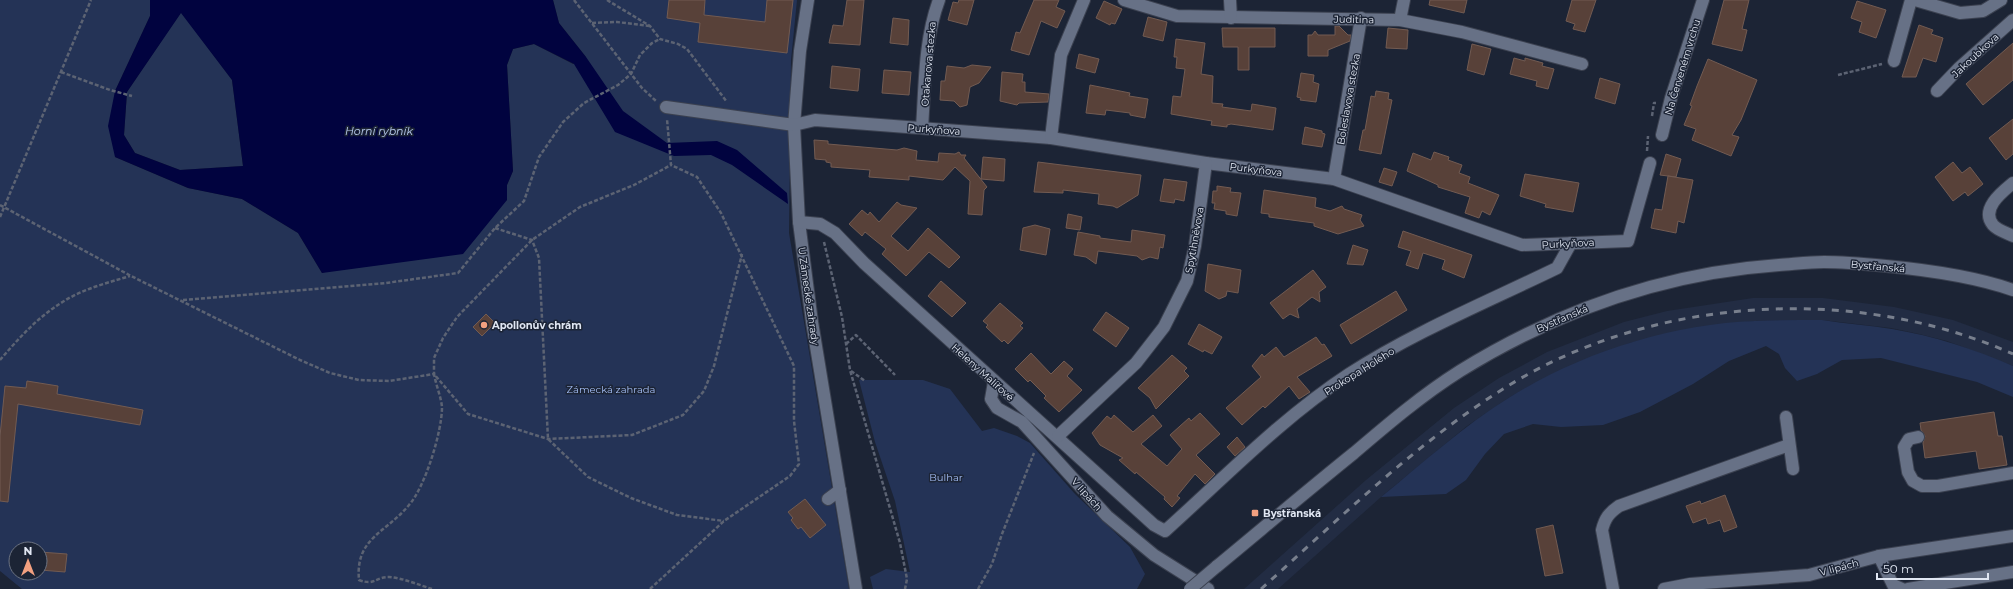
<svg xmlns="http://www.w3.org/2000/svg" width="2013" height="589" viewBox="0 0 2013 589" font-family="Montserrat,sans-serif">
  <rect width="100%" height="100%" fill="#1c2435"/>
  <!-- built -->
  <polygon fill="#222c43" points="1753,298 1823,298 1894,307 1953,320 2013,342 2013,366 1947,341 1919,334 1891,328 1822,320 1754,321 1710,326 1630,343 1557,372 1510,397 1467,426 1381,497 1278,589 1244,589 1366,480 1454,408 1499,378 1547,352 1624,322 1667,311"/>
  <!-- green -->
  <g fill="#243356" fill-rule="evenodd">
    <path d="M0 0H150V16L115 91V157L188 188 242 199 298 233 322 273 507 200V185L513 171 507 65 513 49 534 44 573 64 586 57 559 23 553 0H797L791 60 789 233 849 589H22L0 571ZM16 549H40V573H16Z"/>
    <polygon points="181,12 232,80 243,166 180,170 135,153 124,135 127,92"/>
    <path d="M1822 320C1845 324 1869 325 1892 329 1934 336 1974 349 2013 366V397L1977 382 1881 358 1842 360 1817 374 1797 381 1785 368 1779 354 1766 346 1729 361 1693 384 1640 412 1603 425 1561 427 1533 424 1504 434 1485 454 1466 480 1446 494 1381 497C1423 463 1463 426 1510 397 1581 353 1670 324 1755 321 1777 320 1800 320 1822 320Z"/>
    <polygon points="859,380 923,380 950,389 982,431 994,428 1017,436 1030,443 1075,494 1130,547 1145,574 1137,589 873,589 870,577 886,569 910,572 895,501 875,442"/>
  </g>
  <!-- water -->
  <path fill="#01033f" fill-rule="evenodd" d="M150 0H553L559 23 586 57 623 111 667 143 717 141 737 150 787 193 788 204 732 165 711 155 674 156 615 132 574 64 534 44 513 49 507 65 513 171 507 185V200L463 254 322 273 298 233 242 199 188 188 115 157 108 126 115 91 150 16ZM181 13 232 80 243 166 180 170 135 153 124 135 127 92Z"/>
  <!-- building -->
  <g fill="#584139" stroke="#725b52">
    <polygon points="669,0 705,0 704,15 765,22 767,0 793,0 787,53 698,42 700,23 667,18"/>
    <polygon points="847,0 864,0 860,45 829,43 833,25 843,26"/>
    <polygon points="959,0 974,0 967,25 948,20 953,2 958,3"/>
    <polygon points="1034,0 1059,0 1056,7 1065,11 1057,28 1041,21 1029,55 1011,50 1016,32 1020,33"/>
    <polygon points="1430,0 1467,0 1464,13 1429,5"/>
    <polygon points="1572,0 1596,0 1585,32 1573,29 1575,24 1566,21"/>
    <polygon points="1724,0 1749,0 1742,29 1747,30 1742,51 1712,44"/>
    <polygon points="1104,1 1122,9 1115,24 1111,23 1110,25 1096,18"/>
    <polygon points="1857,1 1886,10 1876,38 1859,32 1862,22 1851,18"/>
    <polygon points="1148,17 1167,22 1163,41 1143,36"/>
    <polygon points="893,18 909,20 908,45 890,43"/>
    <polygon points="1919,25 1933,30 1931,34 1943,38 1936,62 1923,58 1916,77 1902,77"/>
    <polygon points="1335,26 1339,26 1348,35 1351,35 1350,41 1328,50 1328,56 1308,56 1308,35 1312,35 1315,31 1318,35 1335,35"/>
    <polygon points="1222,28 1275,28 1275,47 1249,47 1249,70 1238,70 1238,47 1223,47"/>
    <polygon points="1388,28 1408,30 1407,49 1386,48"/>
    <polygon points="1176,39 1205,43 1201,74 1213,76 1212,103 1223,104 1222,107 1251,111 1252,104 1276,108 1273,130 1231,124 1227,125 1227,127 1211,125 1212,121 1171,114 1173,96 1181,97 1185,69 1176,68 1177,57 1174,57"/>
    <polygon points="2013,43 2013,80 1983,105 1966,84"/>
    <polygon points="1472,44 1491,49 1484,75 1467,70"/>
    <polygon points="1079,54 1099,59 1095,73 1076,68"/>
    <polygon points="1514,58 1525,61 1525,58 1543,63 1542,66 1554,69 1548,89 1536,86 1537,81 1510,74"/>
    <polygon points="1708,59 1757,80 1741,120 1732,135 1739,137 1731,156 1692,140 1696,129 1684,125 1692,106 1690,105 1697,86"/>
    <polygon points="972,65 991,67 979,83 970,87 967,105 960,107 954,101 940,100 941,81 945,81 947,66 964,68"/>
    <polygon points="832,66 860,69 858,91 830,88"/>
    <polygon points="884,70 911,72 909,95 882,93"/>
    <polygon points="1002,72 1023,74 1022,82 1025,82 1025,92 1049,94 1048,102 1019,103 1017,105 1000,101"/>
    <polygon points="1301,73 1314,75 1313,82 1319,84 1316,102 1300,100 1301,98 1297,97"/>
    <polygon points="1600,78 1620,84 1615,104 1595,98"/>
    <polygon points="1090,85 1130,93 1129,96 1148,99 1145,118 1130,115 1130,113 1106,110 1105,115 1086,113"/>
    <polygon points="1376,91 1389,93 1388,99 1392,100 1381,154 1359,150 1363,130 1365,130 1371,96 1375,97"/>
    <polygon points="2013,119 2013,154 2006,160 1989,138"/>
    <polygon points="1305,127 1322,131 1322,133 1325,134 1322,147 1302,144"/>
    <polygon points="814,140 828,141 828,144 897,150 904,148 917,151 916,160 938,162 939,153 955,154 959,152 961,155 966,155 964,158 987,187 984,190 982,215 968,214 970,181 955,167 943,180 909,176 909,180 869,177 870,170 831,167 831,163 826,162 826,160 815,159"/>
    <polygon points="1434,152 1449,157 1448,160 1462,165 1459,173 1470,177 1468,183 1499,195 1490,215 1482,211 1479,218 1465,213 1470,197 1438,187 1438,185 1407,171 1413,153 1431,160"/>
    <polygon points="1666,154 1681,159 1676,177 1660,175"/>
    <polygon points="983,157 1005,159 1004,181 981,179"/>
    <polygon points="1038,162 1141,175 1138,195 1117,208 1113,206 1098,204 1099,194 1063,190 1063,193 1034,192"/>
    <polygon points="1953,162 1962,173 1970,167 1983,184 1968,196 1965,192 1953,201 1935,177"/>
    <polygon points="1384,168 1397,172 1392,186 1379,182"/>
    <polygon points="1525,174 1579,183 1573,212 1545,207 1546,204 1520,196"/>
    <polygon points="1668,176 1693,180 1684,223 1678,221 1676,233 1651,228 1655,209 1662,210"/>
    <polygon points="1164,179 1187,182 1184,201 1175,199 1174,203 1160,201"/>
    <polygon points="1217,186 1231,188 1230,192 1241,193 1237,216 1226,214 1226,211 1214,209 1215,203 1212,203 1213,191 1217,191"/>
    <polygon points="1264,190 1316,198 1315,207 1330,211 1342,206 1344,209 1362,215 1360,220 1364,226 1338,234 1314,226 1314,223 1269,217 1269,214 1261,213"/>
    <polygon points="897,202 901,205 917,208 891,236 908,251 928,228 960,257 949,268 929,252 906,276 882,254 886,249 865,232 862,236 849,224 862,210 868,215 870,212 879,222"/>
    <polygon points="1068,214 1082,217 1080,230 1066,228"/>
    <polygon points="1035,225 1050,229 1046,255 1020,250 1023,228"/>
    <polygon points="1132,230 1165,235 1163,248 1160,247 1158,259 1150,257 1142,260 1137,256 1098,251 1096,264 1086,257 1074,255 1078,232 1100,236 1100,238 1131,242"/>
    <polygon points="1403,231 1472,255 1464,278 1442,269 1445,260 1423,253 1418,269 1406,265 1411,251 1398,247"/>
    <polygon points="1353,245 1368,250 1363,265 1347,264"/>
    <polygon points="1208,264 1241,270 1238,293 1227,291 1226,296 1219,299 1205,291"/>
    <polygon points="1313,270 1326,287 1319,292 1320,302 1312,297 1297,309 1299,318 1290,314 1283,319 1270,303"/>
    <polygon points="941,281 966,303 952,317 928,296"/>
    <polygon points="1396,291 1407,310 1351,344 1340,325"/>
    <polygon points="1000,303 1023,323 1020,326 1023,328 1008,344 1004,340 1002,342 986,327 988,325 983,321"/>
    <polygon points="1106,312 1129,328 1116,347 1093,330"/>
    <polygon points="486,314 495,323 482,336 473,327"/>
    <polygon points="1199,324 1222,337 1212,354 1204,350 1203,352 1188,344"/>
    <polygon points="1316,337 1322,345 1324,344 1332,356 1297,377 1310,392 1299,399 1289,386 1265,408 1263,406 1242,425 1226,408 1261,377 1252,366 1262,354 1264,357 1276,347 1284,357"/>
    <polygon points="1031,353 1051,374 1064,361 1073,369 1067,376 1082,390 1059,412 1044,398 1046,396 1030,380 1028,382 1015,369"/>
    <polygon points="1172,355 1187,368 1184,371 1189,376 1156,409 1150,398 1138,388"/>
    <polygon points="27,381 58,386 57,394 143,410 140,425 18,404 8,502 0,501 0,436 5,386 26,388"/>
    <polygon points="1994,412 1998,436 2002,436 2007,465 1979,469 1976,451 1925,458 1923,443 1925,436 1921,430 1920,423"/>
    <polygon points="1200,413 1220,434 1196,455 1215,474 1205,484 1195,474 1177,496 1180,498 1172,507 1164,499 1165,497 1151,485 1136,472 1135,474 1119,460 1123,458 1100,445 1092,433 1107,416 1111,419 1114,415 1133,432 1153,415 1162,426 1141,444 1167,466 1182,449 1170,435 1189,418 1191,421"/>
    <polygon points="1237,437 1245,447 1235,456 1227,447"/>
    <polygon points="1725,495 1737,527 1724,532 1720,520 1708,524 1706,518 1693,523 1686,506 1700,501 1701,504"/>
    <polygon points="805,499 826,525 810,538 801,527 798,529 791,520 793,518 788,512"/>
    <polygon points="1553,525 1563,573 1545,576 1536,529"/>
    <polygon points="40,552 67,554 65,572 40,570"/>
  </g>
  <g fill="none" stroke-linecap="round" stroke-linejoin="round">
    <defs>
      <g id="minor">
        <polyline points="808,0 800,51 794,125 799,222 812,322 856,589"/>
        <polyline points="1124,0 1177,16 1400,20 1462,32 1582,64"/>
        <polyline points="1230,0 1231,18"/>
        <polyline points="1915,0 1960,13 1983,11 2001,0"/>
        <polyline points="1400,20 1404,0"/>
        <polyline points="1894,61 1911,0"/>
        <polyline points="1937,91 1959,68 2013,20"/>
        <polyline points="666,107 794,125 815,120 1051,138 1206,163 1334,179 1522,245 1628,241 1650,163"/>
        <path d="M922 128C925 86 924 40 939 0"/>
        <polyline points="1662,135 1671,98 1703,0"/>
        <polyline points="1051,138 1061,55 1084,0"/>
        <polyline points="1334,179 1361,18"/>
        <path d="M2013 183C2002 192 1980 209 1993 225 1997 230 2007 233 2013 236"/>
        <path d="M799 222 820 224 835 233 864 263 1154 525 1165 531C1225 477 1282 418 1349 374 1414 332 1487 302 1557 268L1571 243"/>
        <polyline points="994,382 991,399 997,408 1022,422 1107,516 1154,555 1208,589"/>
        <polyline points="1786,417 1793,469"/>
        <polyline points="1058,436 1136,363 1164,327 1187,281 1195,246 1206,163"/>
        <polyline points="1918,437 1909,439 1904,447 1908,472 1913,481 1922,486 1938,486 2013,473"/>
        <polyline points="828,499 840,490"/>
        <polyline points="1879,556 1893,585 1902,589"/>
        <path d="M1216 567C1262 529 1308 490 1354 453 1388 424 1422 395 1460 371 1557 311 1665 273 1779 265 1794 264 1809 262 1824 262 1844 262 1865 264 1886 266 1928 270 1973 276 2013 290"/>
        <path d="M1613 589 1602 530C1605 518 1609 513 1619 506L1789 445"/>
        <polyline points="1664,589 1690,584 1809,575 1879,556 2013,536"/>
        <polyline points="1908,589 2013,572"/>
      </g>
    </defs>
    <!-- minor casing -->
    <use href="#minor" stroke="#3b4150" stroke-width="14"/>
    <!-- path -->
    <g stroke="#5c6373" stroke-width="2.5" stroke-dasharray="4 2" stroke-linecap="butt">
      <polyline points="574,0 642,88 656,101"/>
      <polyline points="607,0 650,26 660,39 678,44 687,49 727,102"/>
      <polyline points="592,23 617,22 649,26"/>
      <polyline points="61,72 110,90 132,96"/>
      <polyline points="1838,75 1882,64"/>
      <polyline points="1652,116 1654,103 1656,103"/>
      <polyline points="1647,151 1648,136"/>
      <polyline points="0,205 131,276 300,360 330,373 359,380 389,381 434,374 434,358 443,338 457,317 532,240 580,207 634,185 671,165 667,119"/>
      <polyline points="0,217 91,0"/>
      <polyline points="495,228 532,240 539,258 548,439 588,477 631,498 677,515 724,521"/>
      <polyline points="824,242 842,317 850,370 900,543 907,579 905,589"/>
      <polyline points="183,300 386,283 458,273 495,228 524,201 539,157 563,122 584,103 618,85 631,74 640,55 652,43 660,39"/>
      <polyline points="846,344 856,335 895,375"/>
      <path d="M0 360C18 339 38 317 61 303 82 289 107 283 130 276"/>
      <polyline points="851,371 865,381"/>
      <path d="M432 589C419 585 403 578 389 577 375 577 375 586 359 580 355 538 386 533 409 505 425 487 442 432 442 407 441 397 436 385 434 374L468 414 548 439 632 435 683 415 704 391 714 366 742 254"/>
      <polyline points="650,589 724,521 790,476 799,464 794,421 794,366 721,213 697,177 671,165"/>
      <polyline points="978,589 992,564 1002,534 1034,453"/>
    </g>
    <!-- minor -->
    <use href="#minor" stroke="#677186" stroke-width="12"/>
    <!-- rail -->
    <path stroke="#787f8d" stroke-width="3" stroke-dasharray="7 7" stroke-linecap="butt" d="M1261 589C1338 520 1415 444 1503 389 1650 296 1854 283 2013 354"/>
    <defs>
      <polyline id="minor-bridge" points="1190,589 1216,567"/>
    </defs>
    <!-- minor-bridge casing -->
    <use href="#minor-bridge" stroke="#3b4150" stroke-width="14" stroke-linecap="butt"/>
    <!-- minor-bridge -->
    <use href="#minor-bridge" stroke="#677186" stroke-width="12"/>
  </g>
  <!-- markers -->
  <g fill="#f2a080" stroke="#1c2435" stroke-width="1.5">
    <circle cx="484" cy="325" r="4"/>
    <rect x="1251" y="509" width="8" height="8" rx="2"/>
  </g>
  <g text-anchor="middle" stroke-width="3" stroke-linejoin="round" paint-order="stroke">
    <!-- street labels -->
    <g font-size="10" fill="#e1e7f3" stroke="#1c2435">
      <text transform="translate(1354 19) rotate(1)" y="4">Juditina</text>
      <text transform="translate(1975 55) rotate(-43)" y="4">Jakoubkova</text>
      <text transform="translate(928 64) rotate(-85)" y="4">Otakarova stezka</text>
      <text transform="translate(1682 67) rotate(-73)" y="4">Na Červeném vrchu</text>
      <text transform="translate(1348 99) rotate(-80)" y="4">Boleslavova stezka</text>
      <text transform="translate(934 129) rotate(4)" y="4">Purkyňova</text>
      <text transform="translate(1256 169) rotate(7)" y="4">Purkyňova</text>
      <text transform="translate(1194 240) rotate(-80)" y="4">Spytihněvova</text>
      <text transform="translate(1568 243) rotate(-3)" y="4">Purkyňova</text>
      <text transform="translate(1878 266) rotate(5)" y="4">Bystřanská</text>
      <text transform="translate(809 296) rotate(82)" y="4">U Zámecké zahrady</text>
      <text transform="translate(1562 318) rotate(-23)" y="4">Bystřanská</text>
      <text transform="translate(1359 371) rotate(-32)" y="4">Prokopa Holého</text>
      <text transform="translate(983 372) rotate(42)" y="4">Heleny Malířové</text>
      <text transform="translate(1087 494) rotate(48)" y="4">V lipách</text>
      <text transform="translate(1839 567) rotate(-15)" y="4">V lipách</text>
    </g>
    <!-- poi labels -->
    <g font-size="10" font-weight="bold" fill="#e1e7f3" stroke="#1c2435" text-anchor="start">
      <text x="492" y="329">Apollonův chrám</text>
      <text x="1263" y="517">Bystřanská</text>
    </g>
    <!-- park labels -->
    <g font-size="10" fill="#a4bef5" stroke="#1c2435">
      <text x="611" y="393">Zámecká zahrada</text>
      <text x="946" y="481">Bulhar</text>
    </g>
    <!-- water labels -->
    <g font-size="11" font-style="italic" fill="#baccf1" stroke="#1c2435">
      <text x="379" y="135">Horní rybník</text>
    </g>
  </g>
  <!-- north arrow -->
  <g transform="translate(28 561)"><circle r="19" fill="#1c2435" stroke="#6b7281"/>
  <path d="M0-3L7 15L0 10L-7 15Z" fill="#f2a080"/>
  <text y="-6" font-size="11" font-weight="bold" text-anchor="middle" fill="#e1e7f3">N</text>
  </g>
  <!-- scale -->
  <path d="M1877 573v6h111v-6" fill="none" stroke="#e1e7f3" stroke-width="2"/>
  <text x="1883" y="573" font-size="12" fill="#e1e7f3" stroke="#1c2435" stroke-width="3" paint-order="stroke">50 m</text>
</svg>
